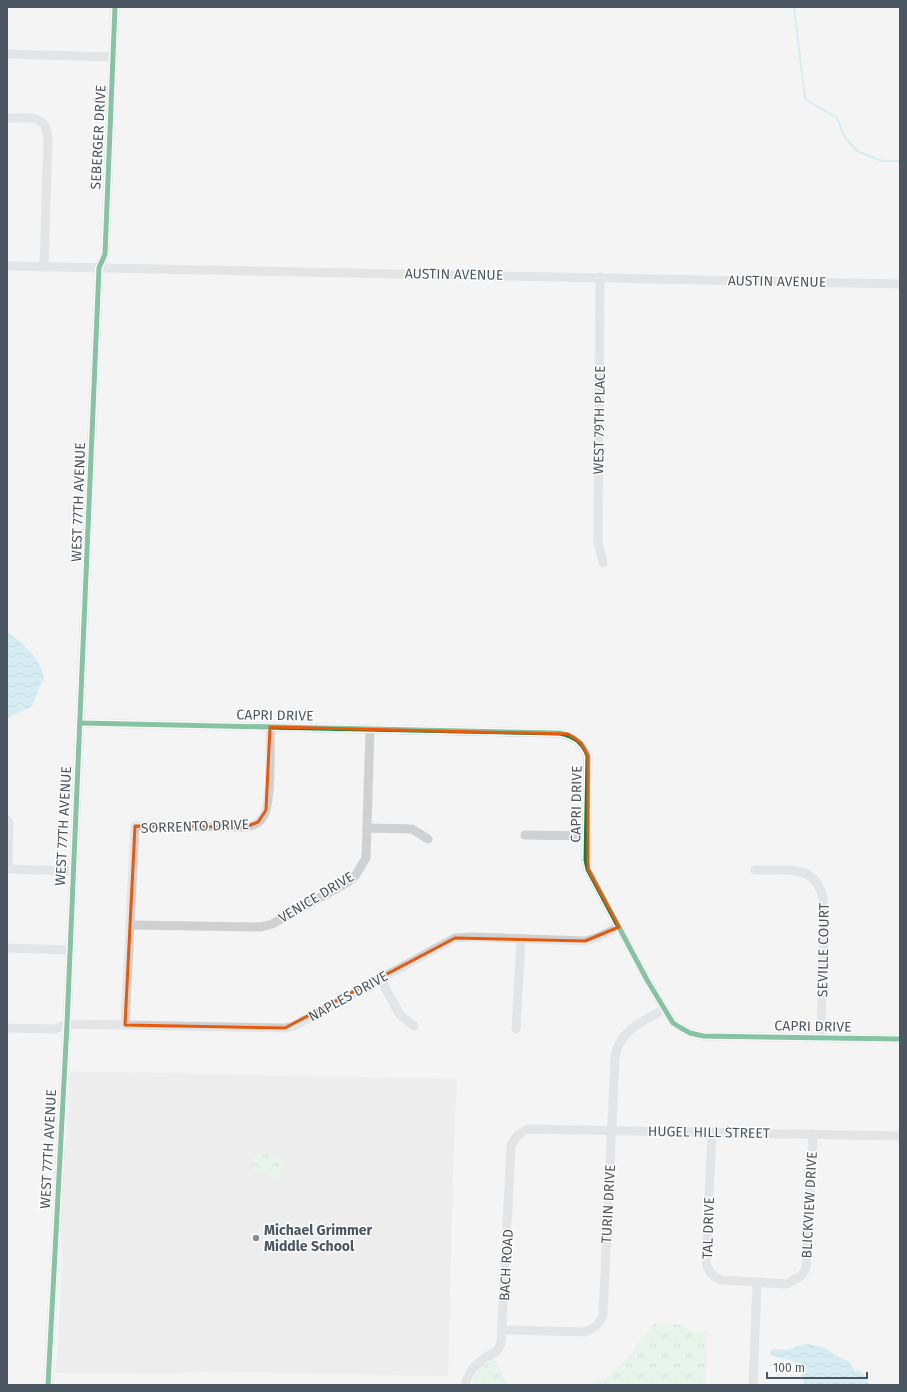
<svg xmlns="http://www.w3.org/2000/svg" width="907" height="1392" viewBox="0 0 907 1392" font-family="'Fira Sans',sans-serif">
  <defs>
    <pattern id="grass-tufts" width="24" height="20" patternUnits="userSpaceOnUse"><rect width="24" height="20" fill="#d9f2e3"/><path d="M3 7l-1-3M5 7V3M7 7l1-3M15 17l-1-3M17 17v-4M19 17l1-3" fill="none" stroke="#b2c7bb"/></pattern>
    <pattern id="park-crowns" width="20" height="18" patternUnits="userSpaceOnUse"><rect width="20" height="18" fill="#d9f2e3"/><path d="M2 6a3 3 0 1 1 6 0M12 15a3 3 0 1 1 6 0" fill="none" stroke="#b2c7bb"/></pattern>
    <pattern id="water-waves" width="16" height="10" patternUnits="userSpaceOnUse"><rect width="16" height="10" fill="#aee2f0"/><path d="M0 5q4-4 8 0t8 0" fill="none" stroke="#90bac6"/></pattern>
  </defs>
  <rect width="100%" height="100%" fill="#f4f4f4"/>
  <!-- education -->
  <polygon fill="#e6e5e6" points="70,1071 457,1079 453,1174 448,1376 200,1372 171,1374 55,1373 58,1342 62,1257 60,1220 62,1163 67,1138"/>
  <!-- grass -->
  <g fill="url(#grass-tufts)">
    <polygon points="654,1323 681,1325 695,1333 698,1330 707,1331 705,1385 587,1385 606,1378 625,1361"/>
    <path d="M494 1358 508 1385H472C473 1373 485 1365 494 1358Z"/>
  </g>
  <!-- park -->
  <path fill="url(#park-crowns)" d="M263 1153 284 1161 278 1177C273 1179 269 1174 265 1171L256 1173 251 1167 252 1155Z"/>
  <!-- water -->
  <g fill="url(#water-waves)">
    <path d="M7 632C23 643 43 661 44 680 37 688 37 698 31 707L7 718Z"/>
    <path d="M809 1344 825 1348 837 1356 849 1361 855 1371 860 1370 866 1377 869 1385H805C796 1360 799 1361 772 1356L770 1353 772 1349 786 1350 802 1345Z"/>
  </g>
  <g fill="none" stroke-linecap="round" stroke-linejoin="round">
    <!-- stream -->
    <polyline stroke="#aee2f0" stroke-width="2" points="794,7 805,99 837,118 845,138 857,151 882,161 900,161"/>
    <!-- minor -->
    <g stroke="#ced0d2" stroke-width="9">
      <polyline points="7,54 113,57"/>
      <path d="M7 118C18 118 38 115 45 126 47 129 47 134 48 138L44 267"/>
      <polyline points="7,266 900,284"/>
      <polyline points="600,277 598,542 603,563"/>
      <path d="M80 723 560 733C574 736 583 742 588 756L586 860 588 869 647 980 673 1023 681 1028 690 1033 703 1036 900 1039"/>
      <polyline points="7,820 9,822 8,869"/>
      <polyline points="368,828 412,829 428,839"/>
      <polyline points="525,835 587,836"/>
      <polyline points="7,869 73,871"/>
      <path d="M755 870C788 871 820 862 824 906L821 1038"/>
      <polyline points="130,925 261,927 272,924 348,882 355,876 366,858 370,729"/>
      <polyline points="7,948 69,950"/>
      <polyline points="380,978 400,1015 414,1026"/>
      <path d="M125 1025 135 826 245 827C252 826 259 824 263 817 272 805 270 745 270 727"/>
      <polyline points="7,1028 55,1029 67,1024 285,1028 294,1026 455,938 472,937 585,941 596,938 619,927"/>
      <polyline points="516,1029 521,939"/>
      <path d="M712 1132 706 1262C708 1272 712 1276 721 1280L787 1284 801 1276 806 1269 813 1134"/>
      <path d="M503 1330 585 1332C595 1328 599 1325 603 1315L614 1080C615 1071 614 1061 616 1052 622 1029 646 1020 664 1009"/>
      <polyline points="48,1385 67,1024 99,268 105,254 115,7"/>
      <path d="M466 1385V1380L473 1368 485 1358 497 1351 501 1343 511 1146C515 1136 519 1133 528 1129L900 1136"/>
      <polyline points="753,1385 757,1283"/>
    </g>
    <defs>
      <g id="cycleway">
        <path d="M80 723 560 733C574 736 583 742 588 756L586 860 588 869 647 980 673 1023 681 1028 690 1033 703 1036 900 1039"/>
        <polyline points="48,1385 67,1024 99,268 105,254 115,7"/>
      </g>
    </defs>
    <!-- cycleway casing -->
    <use href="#cycleway" stroke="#fff" stroke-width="8"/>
    <!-- cycleway -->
    <use href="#cycleway" stroke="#00873e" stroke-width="5"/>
  </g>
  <!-- marked area -->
  <path d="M0 0H907V1392H0ZM270 727 568 734 581 743 588 756V869L619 927 585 941 455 938 285 1028 125 1025 135 826 245 827 258 822 266 810Z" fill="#f4f4f4" fill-opacity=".55" fill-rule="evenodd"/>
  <path fill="none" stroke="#e8590c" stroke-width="3" stroke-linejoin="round" d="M270 727 568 734 581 743 588 756V869L619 927 585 941 455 938 285 1028 125 1025 135 826 245 827 258 822 266 810Z"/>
  <!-- markers -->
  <circle fill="#868d94" stroke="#fff" stroke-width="1.5" cx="256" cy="1238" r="4"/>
  <g text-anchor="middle" stroke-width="3" stroke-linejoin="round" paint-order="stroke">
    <!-- street labels -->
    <g font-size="14" fill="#4a5661" stroke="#fff">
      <text transform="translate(98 137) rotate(-87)" y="5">SEBERGER DRIVE</text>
      <text transform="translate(454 274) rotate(1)" y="5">AUSTIN AVENUE</text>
      <text transform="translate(777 281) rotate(1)" y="5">AUSTIN AVENUE</text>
      <text transform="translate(599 420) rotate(-89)" y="5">WEST 79TH PLACE</text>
      <text transform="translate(78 502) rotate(-88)" y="5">WEST 77TH AVENUE</text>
      <text transform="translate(275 715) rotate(1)" y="5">CAPRI DRIVE</text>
      <text transform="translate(576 804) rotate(-89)" y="5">CAPRI DRIVE</text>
      <text transform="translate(63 826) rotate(-87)" y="5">WEST 77TH AVENUE</text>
      <text transform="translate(195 826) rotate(-2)" y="5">SORRENTO DRIVE</text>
      <text transform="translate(316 897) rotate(-31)" y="5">VENICE DRIVE</text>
      <text transform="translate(823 950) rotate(-89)" y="5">SEVILLE COURT</text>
      <text transform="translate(348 996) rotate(-29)" y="5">NAPLES DRIVE</text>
      <text transform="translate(813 1026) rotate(1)" y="5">CAPRI DRIVE</text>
      <text transform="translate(709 1132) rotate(1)" y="5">HUGEL HILL STREET</text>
      <text transform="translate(48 1149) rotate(-87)" y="5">WEST 77TH AVENUE</text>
      <text transform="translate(608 1204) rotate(-87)" y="5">TURIN DRIVE</text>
      <text transform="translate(809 1205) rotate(-87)" y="5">BLICKVIEW DRIVE</text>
      <text transform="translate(708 1228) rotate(-88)" y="5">TAL DRIVE</text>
      <text transform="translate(506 1265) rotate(-87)" y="5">BACH ROAD</text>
    </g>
    <!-- poi labels -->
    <g font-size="14" font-weight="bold" fill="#4a5661" stroke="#fff" text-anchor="start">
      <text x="264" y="1235">Michael Grimmer<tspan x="264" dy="16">Middle School</tspan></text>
    </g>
  </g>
  <!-- border -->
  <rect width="907" height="1392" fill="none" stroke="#4a5661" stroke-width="16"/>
  <!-- scale -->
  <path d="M767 1372v6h100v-6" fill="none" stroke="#4a5661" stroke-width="2"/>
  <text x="773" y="1372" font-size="12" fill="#4a5661" stroke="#ffffff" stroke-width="3" paint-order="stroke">100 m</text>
</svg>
